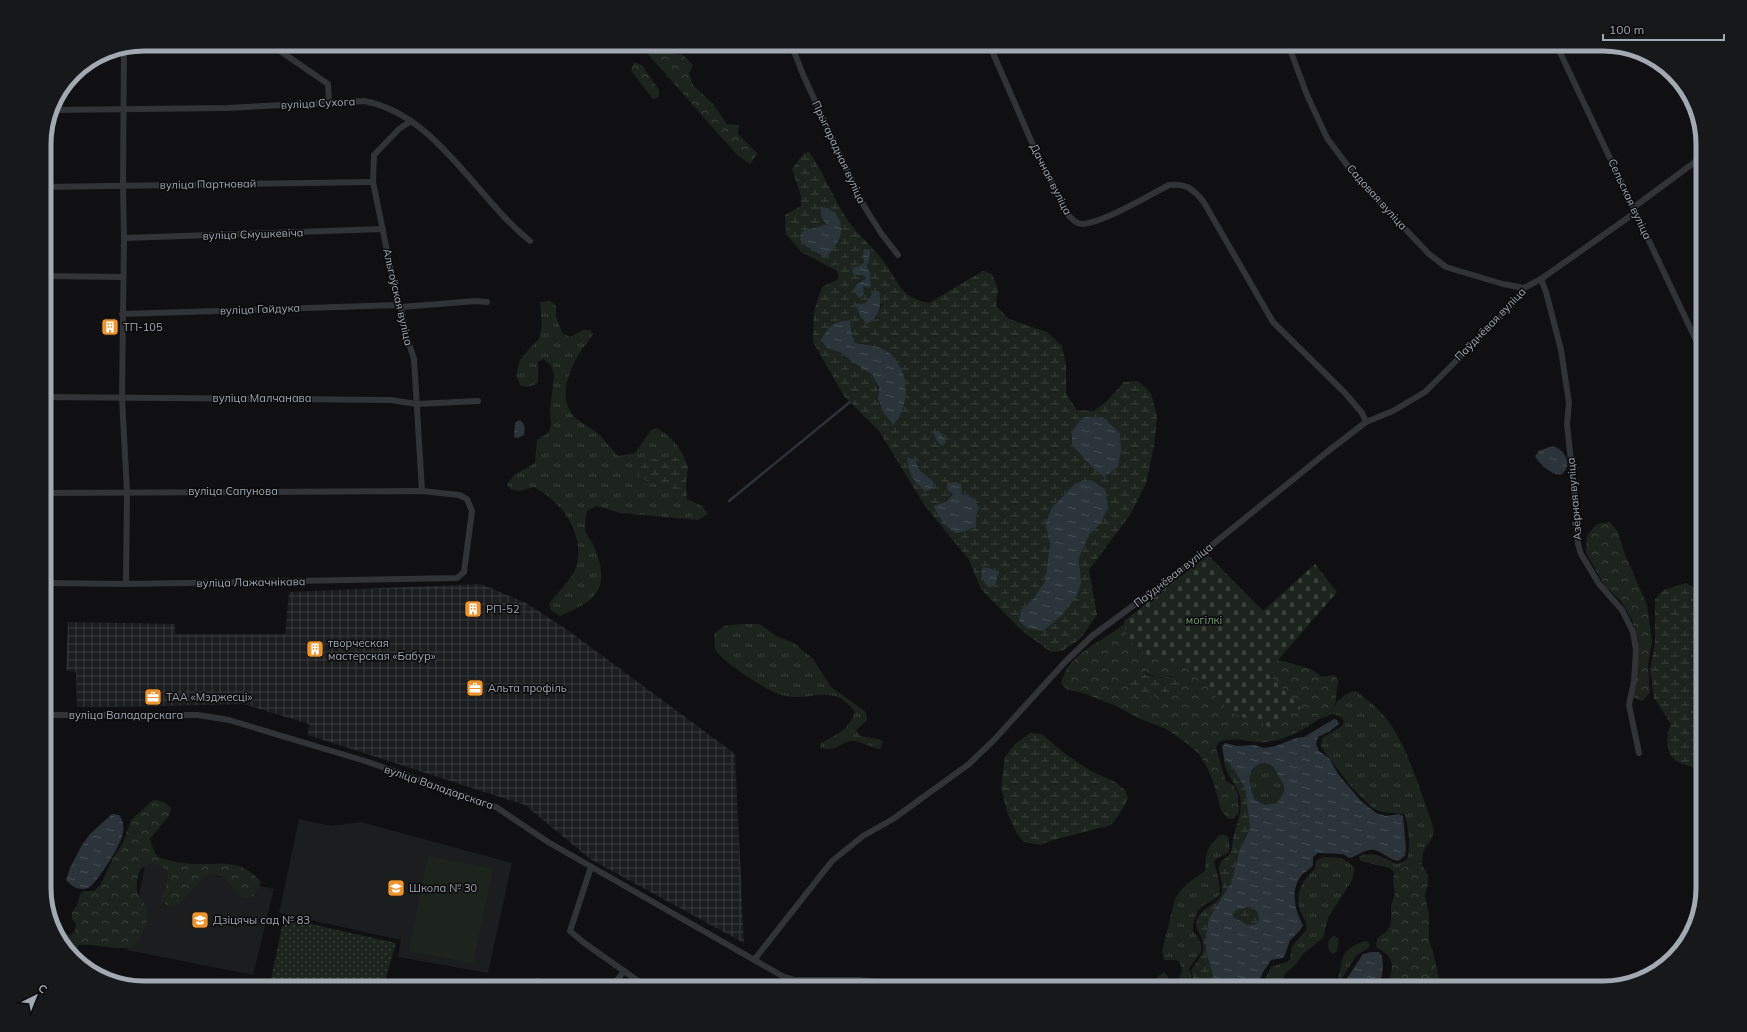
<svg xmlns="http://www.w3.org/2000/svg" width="1747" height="1032" viewBox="0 0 1747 1032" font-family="Mulish,sans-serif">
  <defs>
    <pattern id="industrial-grid" width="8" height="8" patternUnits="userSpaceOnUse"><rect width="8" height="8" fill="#1c1d1f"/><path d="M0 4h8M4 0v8" fill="none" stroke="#3a3b3d"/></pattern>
    <pattern id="grass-tufts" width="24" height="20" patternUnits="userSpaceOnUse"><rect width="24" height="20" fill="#1d241d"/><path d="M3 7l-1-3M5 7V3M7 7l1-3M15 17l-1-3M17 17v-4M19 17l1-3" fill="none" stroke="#3b413b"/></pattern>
    <pattern id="forest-crowns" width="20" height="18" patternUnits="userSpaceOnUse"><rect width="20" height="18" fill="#1d241d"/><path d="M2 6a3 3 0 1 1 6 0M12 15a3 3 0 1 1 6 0" fill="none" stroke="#3b413b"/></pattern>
    <pattern id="wetland-marsh" width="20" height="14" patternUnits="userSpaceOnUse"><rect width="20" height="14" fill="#1d241d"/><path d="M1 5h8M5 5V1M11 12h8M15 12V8" fill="none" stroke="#3b413b"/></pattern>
    <pattern id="cemetery-stones" width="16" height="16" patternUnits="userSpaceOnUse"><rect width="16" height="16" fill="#1d241d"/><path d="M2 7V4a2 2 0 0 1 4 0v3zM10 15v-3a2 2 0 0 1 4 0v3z" fill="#3b413b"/></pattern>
    <pattern id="park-dots" width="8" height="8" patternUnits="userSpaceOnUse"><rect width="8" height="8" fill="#1d241d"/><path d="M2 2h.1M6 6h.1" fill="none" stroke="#3b413b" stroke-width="1.8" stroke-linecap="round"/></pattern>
    <pattern id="water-ripples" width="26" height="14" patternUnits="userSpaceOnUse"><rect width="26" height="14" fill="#2a343a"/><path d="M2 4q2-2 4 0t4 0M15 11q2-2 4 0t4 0" fill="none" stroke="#464f54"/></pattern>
  </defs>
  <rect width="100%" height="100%" fill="#101012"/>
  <!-- built -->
  <g fill="#1c1d1f">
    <polygon points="299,819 331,826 361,822 512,863 488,973 398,957 401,940 279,913"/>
    <polygon points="146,861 274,889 253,975 127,950"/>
  </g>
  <!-- industrial -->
  <polygon fill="url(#industrial-grid)" points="481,584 526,603 569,631 735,754 744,943 590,859 525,805 308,735 309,724 243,704 130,707 77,707 76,672 66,670 68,622 175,624 175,634 285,634 289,592"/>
  <!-- grass -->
  <g fill="url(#grass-tufts)">
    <path d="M550 301 556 306V316L562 333 570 337 583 330H590L593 334C589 342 583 347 579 354 567 374 557 402 577 419 584 425 593 429 600 435 606 442 611 449 618 456L635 453 651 430 656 428C668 434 675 441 682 453 670 464 660 461 646 456L647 481 671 487 687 499 702 506 708 514 698 520 620 513 597 506 587 511C586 517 584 526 586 533 588 537 592 541 594 546 611 588 598 600 560 616L551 610 549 604C557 593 569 582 575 570 578 563 579 553 578 546 574 519 557 500 534 487L520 491 512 490 507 485 514 475 535 463 537 440 549 432 551 425 550 410 554 376 551 365 543 359 538 362V383C532 386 528 388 521 386L516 376 520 360 529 349 539 339 542 325 540 302Z"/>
    <path d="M740 624H760L776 636 794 643 813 659 831 687 866 712 867 720 856 730 860 736 879 739 883 742 880 749C871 748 857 739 850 741 837 744 837 752 820 748L821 743C836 735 849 730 855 712 836 685 818 698 792 697 786 696 779 695 774 692 762 687 720 660 715 649 714 645 715 638 714 634L724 626Z"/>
    <path d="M1356 691C1366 699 1376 706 1384 716 1406 741 1419 788 1431 820L1434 831 1431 840 1426 846 1423 853 1422 865 1415 862 1394 872 1390 868 1361 861 1359 857C1372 849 1385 859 1397 864L1407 860C1411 848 1409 826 1404 814L1382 812 1374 809 1362 798 1348 783 1321 747 1322 738 1342 726 1344 721 1340 716 1333 714 1320 719 1335 707 1337 701 1350 692Z"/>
    <path d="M1262 763C1272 764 1274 766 1278 774 1286 789 1287 788 1278 803L1265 805 1254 799C1250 785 1244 771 1262 763Z"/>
    <path d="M1221 835H1225L1228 837 1230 849 1228 853 1217 858 1214 862 1219 881 1220 894C1215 900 1211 901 1204 905 1196 909 1193 923 1193 931 1208 948 1201 953 1189 968L1192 980C1186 992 1168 988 1157 988V977L1164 972 1171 982C1183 980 1185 967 1177 960H1164L1162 952 1175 899C1182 886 1193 879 1205 871 1206 854 1206 846 1221 835Z"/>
    <path d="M1323 857 1342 858 1355 868 1352 880 1328 918 1323 938 1304 953 1296 964 1287 972 1284 975V984L1281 988H1261L1271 967 1287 962 1290 959 1292 946 1306 930C1308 923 1305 921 1302 915 1293 897 1301 881 1315 869L1316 861Z"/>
    <polygon points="1334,936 1339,939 1337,951 1333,954 1330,952 1328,948 1329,939"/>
    <path d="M1364 941 1368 942 1370 945 1367 949 1357 955 1337 986 1334 988H1320H1328L1338 979C1345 955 1337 953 1364 941Z"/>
    <polygon points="538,977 547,984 563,980 568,983 563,988 530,988"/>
    <polygon points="486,978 501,988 484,988 482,981"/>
  </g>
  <!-- forest -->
  <g fill="url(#forest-crowns)" fill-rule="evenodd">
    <polygon points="639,44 671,44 676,54 682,54 693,65 689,73 693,85 713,104 727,124 739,125 738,134 757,153 754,159 750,164 737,155"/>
    <polygon points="634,62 642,65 659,90 659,97 653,99 631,71"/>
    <polygon points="1610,522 1618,532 1624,552 1647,605 1652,641 1648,665 1650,693 1642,701 1634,698 1638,640 1632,620 1621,601 1605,586 1586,553 1587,535 1597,524"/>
    <path d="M1180 575 1186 579 1259 654 1311 669 1322 677 1333 675 1336 677 1338 681 1335 707C1315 723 1285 744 1258 742 1246 741 1231 737 1219 742L1216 748 1226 781 1234 786 1238 794 1239 812 1234 819H1228L1221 810 1213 781 1206 765 1198 753 1185 742 1166 729 1138 718 1116 706 1083 693 1068 690 1061 684C1067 655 1097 644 1119 628 1138 614 1155 595 1172 579ZM1146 673 1157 678 1171 676 1177 677 1167 696 1158 695 1152 699 1130 694V683L1132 676Z"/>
    <path d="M156 800 164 802 171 808 169 816 150 839C152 847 154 853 160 858 172 861 184 864 196 864 224 865 240 858 261 882L253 896 244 898C227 887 231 872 204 876L179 904 171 907 161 901C161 889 172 882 167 870L157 864C153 864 148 864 145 866 137 869 135 887 138 894 140 898 144 902 146 907 149 915 146 926 142 933 140 938 138 943 133 946 123 952 93 943 79 945L74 955 59 938 60 934 71 935 75 931 76 924 72 919V912C81 904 76 897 83 891H94L101 884 113 858 123 843 131 820 152 801Z"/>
    <path d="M1415 862 1422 865 1428 875V884L1425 895 1429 915V940L1433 952 1441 988H1386C1394 967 1397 959 1376 947L1377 939 1387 931 1391 924V906L1395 894 1393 882 1394 872Z"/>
  </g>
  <!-- wetland -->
  <g fill="url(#wetland-marsh)" fill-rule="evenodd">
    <path d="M809 152C823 172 832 195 845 216 855 233 872 246 884 262 900 283 899 297 929 303L983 271 992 274 998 289 996 306 1009 319 1047 332 1062 346 1066 364V394L1077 410 1094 411 1107 401 1124 382 1138 381 1151 393 1157 416 1154 446 1146 484 1130 515 1089 570 1097 615 1080 639 1062 651 1051 652 1021 630 981 589 969 560 925 506 879 431 844 396 813 342 814 311 822 287 839 279 837 271 801 252 786 234 785 215 801 206V196L792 169 804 153ZM834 212 839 218 841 232 807 229 819 228 826 224 822 218ZM870 256 867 267 870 272 871 286 869 288 863 286 862 289 859 282 866 278 856 266 861 265 864 262 863 257ZM866 303 882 304 875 320 857 304ZM850 320 852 335 855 343 866 344 885 349 893 425C887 417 879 409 878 398 877 394 879 390 878 386 871 367 845 354 827 348ZM1072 445 1121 450 1081 454ZM961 484 962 494 966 495 945 524 933 506 947 501ZM1064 494 1101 523 1089 535 1079 558 1081 583 1021 610 1034 598 1045 581 1050 544 1045 524 1052 507Z"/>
    <path d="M682 453 688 467 686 487 687 499 671 487 647 481 637 474V464L646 456C660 461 669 464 682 453Z"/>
    <path d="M1686 583 1701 592C1705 605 1698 610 1699 620 1699 624 1702 629 1703 633V770C1696 768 1680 764 1675 760 1665 751 1666 735 1671 724L1654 698 1650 669 1655 643V599L1664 590Z"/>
    <path d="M1139 673C1146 673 1151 677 1157 678 1167 679 1181 670 1181 687L1175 693 1167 696 1158 695 1147 701H1139L1130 694V683L1132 676Z"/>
    <polygon points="1030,733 1042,734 1064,753 1091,771 1115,782 1125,790 1128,798 1121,812 1111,825 1053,840 1040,845 1024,842 1017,834 1007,812 1001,787 1005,757 1015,744"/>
    <path d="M1224 758 1233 768 1245 788 1250 829 1240 849 1231 883 1209 918 1206 934V952L1214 979 1215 988H1195L1191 970C1197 962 1205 953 1203 942 1201 934 1194 929 1197 920 1202 906 1220 905 1222 891 1224 883 1218 875 1219 867 1220 860 1227 859 1230 853 1233 849 1232 841 1234 835 1237 822 1243 811 1240 797 1236 781 1225 777 1224 758Z"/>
    <polygon points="1248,907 1252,907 1258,913 1259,921 1256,924 1248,925 1233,917 1233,913 1236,910"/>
  </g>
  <!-- cemetery -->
  <polygon fill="url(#cemetery-stones)" points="1208,555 1263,611 1315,564 1337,592 1267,673 1301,708 1273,728 1229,712 1191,666 1145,654 1127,639 1124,621"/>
  <!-- park -->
  <polygon fill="url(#park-dots)" points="284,918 396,943 383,988 269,988"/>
  <!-- pitch -->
  <polygon fill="#1d241d" points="428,856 493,869 473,964 409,951"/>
  <!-- water -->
  <g fill="url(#water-ripples)" fill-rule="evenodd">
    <path d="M820 207C834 207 843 219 841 233 839 242 832 251 826 258L806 246 800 240 801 233C809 227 818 229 826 224L822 218Z"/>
    <polygon points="864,249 870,250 870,256 867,267 870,272 871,286 869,288 863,286 864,295 859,298 854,291 856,285 866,278 863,275 855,275 853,273 852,268 861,265 864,262 863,257"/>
    <path d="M879 292C882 305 880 317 867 324L860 316 856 304 866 303 873 293Z"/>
    <path d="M850 320 852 335 855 343C863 344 879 346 885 350 910 366 912 405 893 425L883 412 878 399 879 387 872 375 841 353 827 348 821 340C830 325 833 322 850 320Z"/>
    <polygon points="1083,417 1103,417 1120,434 1121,450 1118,467 1104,477 1092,467 1072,445 1072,431"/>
    <path d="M519 420C525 423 525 428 524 435L518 438 514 437 515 423Z"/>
    <polygon points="938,431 942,434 946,442 942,446 937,441 933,432"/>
    <path d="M1552 446C1566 449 1574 467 1560 475 1551 474 1539 464 1535 456L1539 451Z"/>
    <path d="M907 457 915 460 920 471 934 482 932 489 925 491C912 480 909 474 907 457Z"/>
    <polygon points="1091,480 1105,489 1108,507 1101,523 1089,535 1079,558 1081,583 1077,596 1061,616 1043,631 1027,628 1019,621 1021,610 1034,598 1045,581 1050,544 1045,524 1052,507 1076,483"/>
    <polygon points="956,482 961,484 962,494 973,498 979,508 976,515 976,526 966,531 955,533 944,524 933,506 947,501 953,494 947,490 947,483"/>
    <path d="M983 567 989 568 999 572 995 584 989 588C983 582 979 575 983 567Z"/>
    <path d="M1334 719 1337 720 1339 724 1330 731 1318 737 1316 744 1319 751 1329 758 1338 774 1361 801 1376 813 1386 816 1399 814 1403 816 1406 849 1405 856 1398 861C1389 860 1382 851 1374 850 1365 848 1357 857 1349 858L1343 854 1318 853 1313 857V865C1310 870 1304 872 1301 876 1290 890 1295 911 1303 925 1300 933 1292 936 1289 943 1287 949 1286 953 1283 958L1271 960 1263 972 1256 988H1215L1214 979 1206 952V934L1209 918 1231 883 1240 849 1250 829 1245 788 1233 768 1224 758 1222 746 1225 743 1237 746 1255 745 1264 748 1276 746 1296 738 1304 737ZM1262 763C1272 764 1274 766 1278 775 1286 789 1287 788 1277 803L1265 805 1254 799C1250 785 1244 770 1262 763ZM1248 907H1252L1258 913 1259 921 1256 924 1248 925 1233 917V913L1236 910Z"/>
    <path d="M112 814 119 815C123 820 124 826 123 833 122 843 97 884 88 888 79 891 72 887 66 880L70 868 82 845 90 834Z"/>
    <polygon points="1371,952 1379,952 1382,956 1383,966 1380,988 1338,988 1346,980 1363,954"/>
  </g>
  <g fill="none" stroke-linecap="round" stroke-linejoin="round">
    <!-- stream -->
    <polyline stroke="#2a343a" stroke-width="2.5" points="729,501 850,402"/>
    <!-- minor -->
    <g stroke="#313336" stroke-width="6">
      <polyline points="270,44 328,84 329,102"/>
      <polyline points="791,44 804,77 864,206 881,233 898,255"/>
      <path d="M989 44 1033 145 1069 216C1073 220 1077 224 1082 224 1103 223 1150 195 1169 185 1186 183 1193 189 1203 201L1273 322 1345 393 1362 413 1366 422"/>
      <polyline points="1288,44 1307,95 1327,138 1356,177 1429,254 1446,267 1503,284 1524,288"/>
      <polyline points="1556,44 1703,355"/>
      <polyline points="124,48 123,185 124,238 122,398 127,492 126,584"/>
      <path d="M51 110 227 108 364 101C436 114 476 198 530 241"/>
      <polyline points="411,121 399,129 374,155 373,182 398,305 401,307 406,334 414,359 422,491"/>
      <polyline points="44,187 373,182"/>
      <polyline points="1634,207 1703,156"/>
      <polyline points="124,238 383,229"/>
      <polyline points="44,276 123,277"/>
      <polyline points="1541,279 1546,292 1561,350 1569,403 1567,424 1576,508 1578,544 1581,554 1599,584 1622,610 1633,632 1636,650 1634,681 1629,705 1639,753"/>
      <polyline points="401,307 476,301 487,302"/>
      <polyline points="122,314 398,305"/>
      <polyline points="44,397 391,400 417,404 478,401"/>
      <polyline points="44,493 422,491 459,495 467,499 472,511 464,572 457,578 126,584 44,583"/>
      <polyline points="44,715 198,715 229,720 365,761 496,807 548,842 784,977 795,980 860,980 878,982 939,984 946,988"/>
      <polyline points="591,867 570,931 583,942 648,988"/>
      <polyline points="754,960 832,861 863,836 893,819 969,764 994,740 1065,662 1092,636 1176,574 1327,452 1366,422 1393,411 1425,392 1510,307 1524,288 1541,279 1636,212"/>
      <polyline points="795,980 795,988"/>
      <polyline points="611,988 624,971"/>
    </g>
  </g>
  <!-- icons -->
  <defs>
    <symbol id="building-square" viewBox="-11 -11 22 22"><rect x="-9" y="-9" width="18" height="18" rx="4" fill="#ec942e" stroke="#0b0b0d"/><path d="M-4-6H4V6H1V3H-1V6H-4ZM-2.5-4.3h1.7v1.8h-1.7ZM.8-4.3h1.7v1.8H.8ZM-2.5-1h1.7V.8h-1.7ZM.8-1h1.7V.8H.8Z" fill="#fff"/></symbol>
    <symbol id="office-square" viewBox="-11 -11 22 22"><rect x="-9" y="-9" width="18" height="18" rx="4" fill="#ec942e" stroke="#0b0b0d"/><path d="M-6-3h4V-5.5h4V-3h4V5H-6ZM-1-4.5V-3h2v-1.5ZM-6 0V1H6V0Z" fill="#fff"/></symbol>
    <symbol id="school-square" viewBox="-11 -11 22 22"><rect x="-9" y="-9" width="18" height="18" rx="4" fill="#ec942e" stroke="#0b0b0d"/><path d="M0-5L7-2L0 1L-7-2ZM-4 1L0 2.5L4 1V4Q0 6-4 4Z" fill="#fff"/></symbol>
  </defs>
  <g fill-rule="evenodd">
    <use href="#building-square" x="100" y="317" width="20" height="20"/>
    <use href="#building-square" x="463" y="599" width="20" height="20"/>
    <use href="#building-square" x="305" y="639" width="20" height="20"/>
    <use href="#office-square" x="465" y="678" width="20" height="20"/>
    <use href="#office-square" x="143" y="687" width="20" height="20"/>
    <use href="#school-square" x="386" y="878" width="20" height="20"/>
    <use href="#school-square" x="190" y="910" width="20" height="20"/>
  </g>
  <g text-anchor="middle" stroke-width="3" stroke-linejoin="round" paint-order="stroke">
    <!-- street labels -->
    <g font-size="11" fill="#a2a9b2" stroke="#0b0b0d">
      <text transform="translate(318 103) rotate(-3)" y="4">вуліца Сухога</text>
      <text transform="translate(839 152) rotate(65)" y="4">Прыгарадная вуліца</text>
      <text transform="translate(1051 179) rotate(63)" y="4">Дачная вуліца</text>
      <text transform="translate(208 184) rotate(-1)" y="4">вуліца Партновай</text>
      <text transform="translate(1377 197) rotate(48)" y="4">Садовая вуліца</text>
      <text transform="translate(1630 199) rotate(65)" y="4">Сельская вуліца</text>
      <text transform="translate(253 234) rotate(-2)" y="4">вуліца Смушкевіча</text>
      <text transform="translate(398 297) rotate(77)" y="4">Альгоўская вуліца</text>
      <text transform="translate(260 309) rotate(-2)" y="4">вуліца Гайдука</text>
      <text transform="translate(1490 324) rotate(-46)" y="4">Паўднёвая вуліца</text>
      <text x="262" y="402">вуліца Малчанава</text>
      <text x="233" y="495">вуліца Сапунова</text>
      <text transform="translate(1574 499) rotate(-95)" y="4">Азёрная вуліца</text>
      <text transform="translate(1173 575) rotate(-38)" y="4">Паўднёвая вуліца</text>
      <text transform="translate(251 582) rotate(-1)" y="4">вуліца Лажачнікава</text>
      <text x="126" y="719">вуліца Валадарскага</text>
      <text transform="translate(439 787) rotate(19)" y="4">вуліца Валадарскага</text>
    </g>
    <!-- poi labels -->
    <g font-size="11" fill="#a2a9b2" stroke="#0b0b0d" text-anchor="start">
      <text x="123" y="331">ТП-105</text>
      <text x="486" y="613">РП-52</text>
      <text x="328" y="647">творческая<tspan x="328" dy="13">мастерская «Бабур»</tspan></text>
      <text x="488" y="692">Альта профіль</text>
      <text x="166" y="701">ТАА «Мэджесці»</text>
      <text x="409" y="892">Школа № 30</text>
      <text x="213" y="924">Дзіцячы сад № 83</text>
    </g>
    <!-- park labels -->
    <g font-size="11" fill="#7b9d79" stroke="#0b0b0d">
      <text x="1204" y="624">могілкі</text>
    </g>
  </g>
  <!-- crop -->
  <path d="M0 0H1747V1032H0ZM144 51H1603A93 93 0 0 1 1696 144V888A93 93 0 0 1 1603 981H144A93 93 0 0 1 51 888V144A93 93 0 0 1 144 51Z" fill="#17181a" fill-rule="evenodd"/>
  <path fill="none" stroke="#a2a9b2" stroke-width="5" d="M144 51H1603A93 93 0 0 1 1696 144V888A93 93 0 0 1 1603 981H144A93 93 0 0 1 51 888V144A93 93 0 0 1 144 51Z"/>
  <!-- north arrow -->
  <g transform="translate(36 996) rotate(43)" stroke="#0b0b0d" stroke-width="3" paint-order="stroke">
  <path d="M0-3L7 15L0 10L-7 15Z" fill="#a2a9b2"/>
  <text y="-6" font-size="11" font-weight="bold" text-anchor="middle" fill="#a2a9b2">С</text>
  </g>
  <!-- scale -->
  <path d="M1603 34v6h121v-6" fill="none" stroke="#a2a9b2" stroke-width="2"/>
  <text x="1609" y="34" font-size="12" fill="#a2a9b2" stroke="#0b0b0d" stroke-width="3" paint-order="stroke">100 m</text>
</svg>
